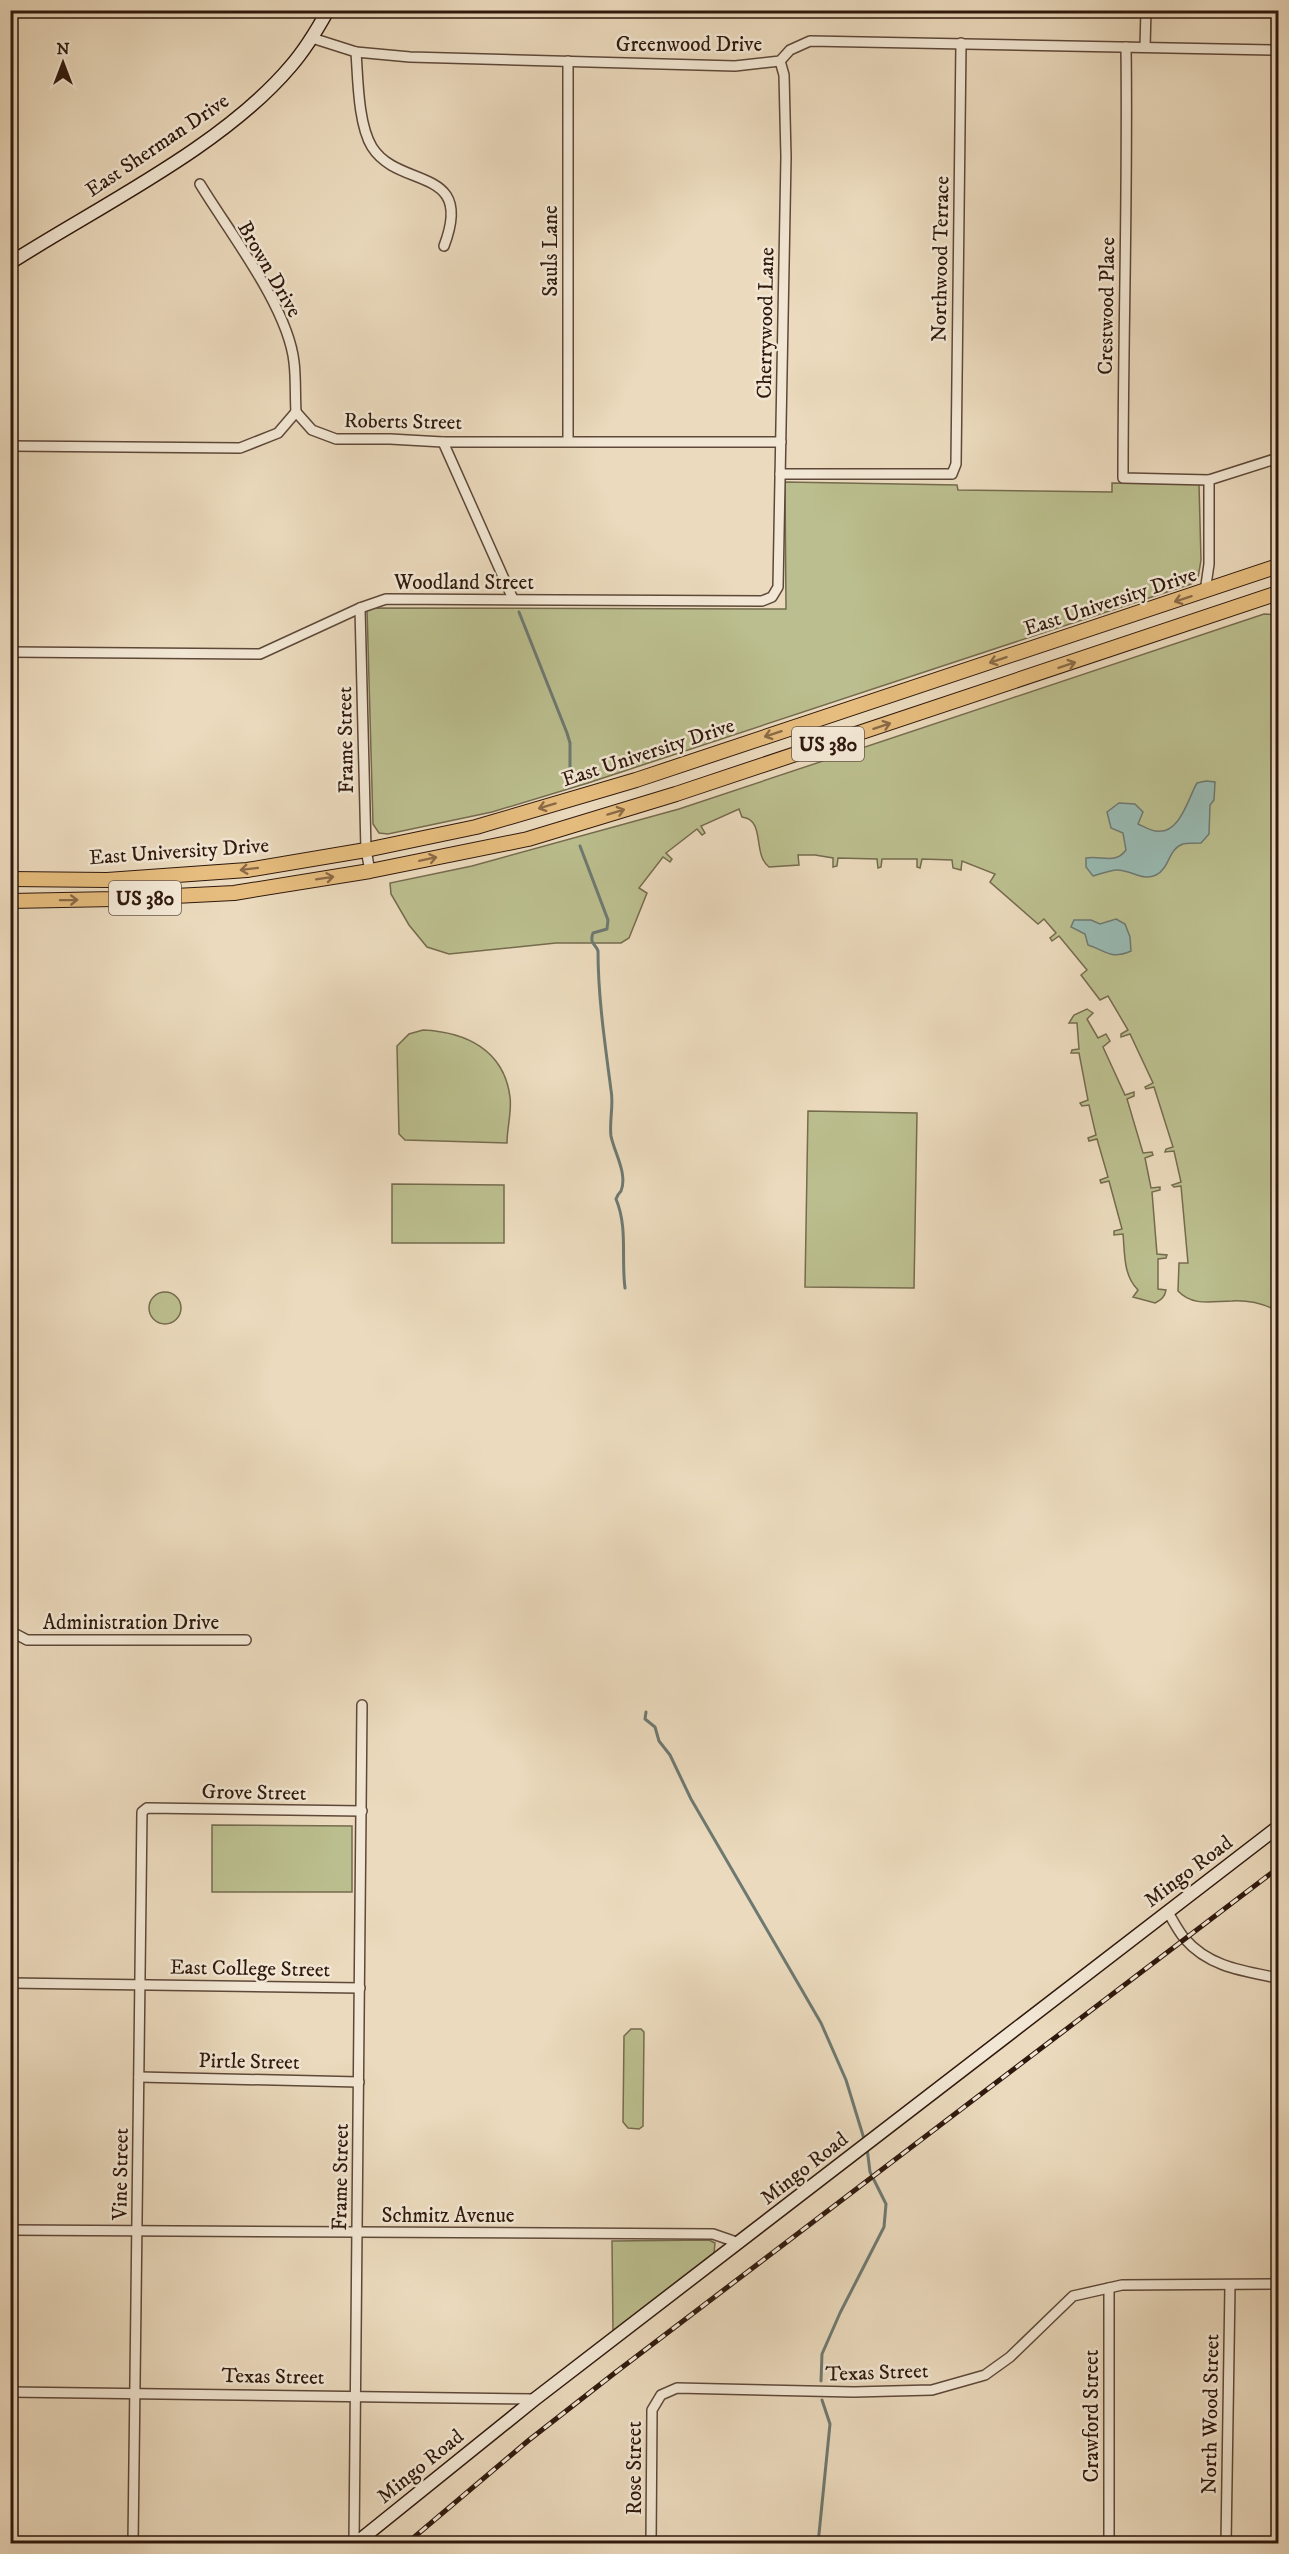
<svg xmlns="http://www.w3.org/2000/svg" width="1289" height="2554" viewBox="0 0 1289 2554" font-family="'IM FELL DW Pica',serif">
  <rect width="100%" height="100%" fill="#ebdabd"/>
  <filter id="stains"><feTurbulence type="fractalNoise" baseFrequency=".00333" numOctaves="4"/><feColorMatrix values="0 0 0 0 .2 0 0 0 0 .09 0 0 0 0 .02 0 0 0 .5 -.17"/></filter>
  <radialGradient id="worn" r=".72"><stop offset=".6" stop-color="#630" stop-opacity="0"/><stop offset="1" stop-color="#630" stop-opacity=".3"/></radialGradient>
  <!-- green -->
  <g fill="#bbbe8e" stroke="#756b4e" stroke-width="1.5">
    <polygon points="785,482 957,485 958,490 1112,492 1112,483 1199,484 1201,560 1198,578 1191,584 588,783 492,812 388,834 379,833 373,824 367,608 786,609"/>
    <path d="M1264 614 1278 615V1311C1264 1304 1249 1300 1232 1301 1213 1301 1193 1307 1178 1291L1179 1263H1188L1181 1186 1174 1187 1172 1185 1181 1182 1174 1151 1165 1152 1166 1149 1173 1147 1154 1087 1146 1089 1145 1087 1153 1083 1130 1034 1121 1037V1034L1128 1030 1108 996 1100 1000 1081 975 1087 970 1059 936 1052 941 1050 938 1056 933 1044 919 1038 924 990 882 995 874 962 861 961 870 953 868 952 860 922 859 920 868 917 867V859H882L881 867 878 868 877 859 838 858 837 866 833 867V858L815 855H798L799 865 769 867C752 854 766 820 742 817L739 809 701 826 705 833 702 835 697 829 666 853 672 859 670 862 663 857 639 888 647 893 629 938 621 943H556L449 954 427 947 409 925 391 894 390 883 472 866 679 809Z"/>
    <path d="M1087 1009 1093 1013 1087 1019 1098 1038 1106 1034 1110 1041 1103 1047 1125 1095 1134 1092V1096L1127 1099 1143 1153 1152 1152 1153 1155 1145 1158 1151 1188 1160 1187V1190L1152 1192 1157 1254 1167 1255 1166 1258 1158 1259V1289L1166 1290C1165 1297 1161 1300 1155 1303L1133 1297 1138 1290C1123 1275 1125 1254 1123 1234L1114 1235V1231L1122 1229 1109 1181 1101 1183 1100 1180 1108 1177 1097 1139 1089 1141 1088 1138 1096 1135 1089 1105 1082 1106 1080 1103 1088 1100 1079 1053H1071L1072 1050 1079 1049 1077 1023H1069L1074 1015Z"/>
    <path d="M423 1030C466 1032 504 1050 510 1097 512 1112 507 1127 507 1143L405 1140 399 1134 397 1046 409 1034Z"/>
    <polygon points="808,1111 917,1113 914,1288 805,1287"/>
    <polygon points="392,1184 504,1185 504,1243 392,1243"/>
    <circle cx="165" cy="1308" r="16"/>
    <rect x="11" y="1820" width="7" height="41"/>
    <polygon points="212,1825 352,1826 352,1892 212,1892"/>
    <polygon points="631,2029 641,2029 644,2032 643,2126 639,2129 628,2128 623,2122 624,2036"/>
    <polygon points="709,2240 715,2243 714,2253 613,2331 612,2241"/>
  </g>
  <!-- water -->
  <g fill="#98bab3" stroke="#6e7971" stroke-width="1.5">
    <path d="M1206 781 1215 782 1214 800 1210 805 1209 834 1201 843C1196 843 1188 843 1183 844 1168 849 1170 868 1156 875 1142 882 1130 869 1116 870 1108 871 1100 874 1093 876L1086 867V858C1101 855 1115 865 1126 850L1123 833 1111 828 1107 812 1119 803 1135 804 1143 812 1138 824C1143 826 1151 831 1156 831 1180 835 1188 798 1197 783Z"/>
    <path d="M1116 919 1125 924 1130 937 1131 951C1110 960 1107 951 1088 945L1085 934 1071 927 1074 920H1091L1100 924Z"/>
  </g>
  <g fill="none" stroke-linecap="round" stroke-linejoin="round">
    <!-- stream -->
    <g stroke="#6e7971" stroke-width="3">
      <polyline points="519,612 567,733 570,743 570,779"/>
      <path d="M580 846 608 920 607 929 593 933C589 944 596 944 598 951 598 997 605 1044 611 1090 614 1105 609 1121 611 1136 614 1152 628 1174 621 1191 619 1193 617 1196 616 1199 628 1228 621 1257 625 1288"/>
      <polyline points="646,1712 645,1719 655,1727 659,1741 670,1755 691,1799 821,2023 846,2080 865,2142"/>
      <polyline points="821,2381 822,2354 840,2313 884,2227 886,2204 870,2172 867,2148"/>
      <polyline points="818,2544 830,2424 822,2400"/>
    </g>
    <defs>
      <g id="street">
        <polyline points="312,38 356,52 410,57 735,66 780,61 790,50 810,41 1278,50"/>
        <path d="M1126 47C1128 190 1123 334 1123 478L1209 480 1278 458"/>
        <polyline points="1145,47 1146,10"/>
        <path d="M356 52C358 79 358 124 372 147 399 190 475 165 444 246"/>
        <polyline points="568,61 568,441"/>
        <path d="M200 184C229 232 288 307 294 362 296 378 295 396 296 412"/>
        <polyline points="296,412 312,430 336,439 390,439 443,442 781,442"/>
        <polyline points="443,442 513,599"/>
        <polyline points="10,446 240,448 278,433 296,412"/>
        <polyline points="780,474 952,474 956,464 961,43"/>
        <polyline points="1205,592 1209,564 1209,480"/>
        <polyline points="360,608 366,850 370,871"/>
        <polyline points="10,652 260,654 360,608 386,599 762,601 772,597 778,587 786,157 784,75 780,61"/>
        <polyline points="10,1631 27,1640 246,1640"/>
        <path d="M1167 1911C1173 1920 1178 1931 1185 1939 1209 1967 1244 1971 1278 1978"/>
        <polyline points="10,1983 360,1988"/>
        <polyline points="139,2077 359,2082"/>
        <polyline points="10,2230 713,2234 739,2243"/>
        <polyline points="1109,2288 1109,2544"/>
        <polyline points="10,2392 535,2399"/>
        <polyline points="133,2544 142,1812 147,1808 362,1811"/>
        <polyline points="354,2544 362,1705"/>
        <polyline points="651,2544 652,2410 661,2395 677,2388 854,2392 932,2390 985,2375 1010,2357 1073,2296 1122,2285 1278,2284"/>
        <polyline points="1226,2544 1230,2285"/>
      </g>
      <g id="secondary">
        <path d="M10 263C99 206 222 147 290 67 305 50 317 30 328 10"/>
        <polyline points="355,2544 535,2399 1278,1827"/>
      </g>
      <g id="primary">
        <polyline points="10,879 107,880 247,870 366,850 476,827 636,780 1278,566"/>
        <polyline points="10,901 115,899 234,893 370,871 528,839 676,794 1278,593"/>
      </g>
    </defs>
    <!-- street casing -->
    <use href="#street" stroke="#5e4839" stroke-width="12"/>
    <!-- secondary casing -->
    <use href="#secondary" stroke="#2f180d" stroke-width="15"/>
    <!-- primary casing -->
    <use href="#primary" stroke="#2f180d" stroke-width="16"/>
    <!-- street -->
    <use href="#street" stroke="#f2e7d4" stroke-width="9"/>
    <!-- secondary -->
    <use href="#secondary" stroke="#f2e7d4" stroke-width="12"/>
    <!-- primary -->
    <use href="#primary" stroke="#e6bd7e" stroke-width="14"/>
    <defs>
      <polyline id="rail" points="406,2544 529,2440 616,2372 1278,1868"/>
    </defs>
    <!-- rail casing -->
    <use href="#rail" stroke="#2f180d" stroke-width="5"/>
    <!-- rail -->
    <use href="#rail" stroke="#f2e7d4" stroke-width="3" stroke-dasharray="9" stroke-linecap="butt"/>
  </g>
  <!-- one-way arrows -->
  <defs><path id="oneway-shaft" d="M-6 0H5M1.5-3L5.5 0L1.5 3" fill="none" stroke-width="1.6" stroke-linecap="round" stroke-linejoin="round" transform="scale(1.5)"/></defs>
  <g stroke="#8a6a46">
    <use href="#oneway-shaft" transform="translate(1183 599) rotate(162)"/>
    <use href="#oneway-shaft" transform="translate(998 660) rotate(162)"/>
    <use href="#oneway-shaft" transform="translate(1067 665) rotate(-18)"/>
    <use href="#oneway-shaft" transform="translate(882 726) rotate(-18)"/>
    <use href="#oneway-shaft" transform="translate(773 734) rotate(162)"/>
    <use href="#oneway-shaft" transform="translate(547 806) rotate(163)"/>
    <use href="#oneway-shaft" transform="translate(616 812) rotate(-17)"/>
    <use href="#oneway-shaft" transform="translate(428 859) rotate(-12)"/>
    <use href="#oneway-shaft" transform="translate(249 869) rotate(173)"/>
    <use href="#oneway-shaft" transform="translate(325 878) rotate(-9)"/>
    <use href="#oneway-shaft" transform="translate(69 900) rotate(-1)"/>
  </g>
  <g text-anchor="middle" stroke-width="5" stroke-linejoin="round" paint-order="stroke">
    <!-- shield labels -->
    <g fill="#f2e7d4" stroke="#6a5649" stroke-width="1.5">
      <rect x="792" y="727" width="72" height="34" rx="4.5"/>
      <rect x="109" y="881" width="72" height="34" rx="4.5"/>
    </g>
    <g font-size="20" font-weight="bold" fill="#2f180d">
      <text x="828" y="751">US 380</text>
      <text x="145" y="905">US 380</text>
    </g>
    <!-- street labels -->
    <g font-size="21" fill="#2f180d" stroke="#f2e7d4">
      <text x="689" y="51">Greenwood Drive</text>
      <text transform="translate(157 145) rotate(-34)" y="7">East Sherman Drive</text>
      <text transform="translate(550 251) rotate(-90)" y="7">Sauls Lane</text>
      <text transform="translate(940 259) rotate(-89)" y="7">Northwood Terrace</text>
      <text transform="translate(270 269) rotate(60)" y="7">Brown Drive</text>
      <text transform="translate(1106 306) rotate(-89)" y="7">Crestwood Place</text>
      <text transform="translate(765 323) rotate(-89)" y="7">Cherrywood Lane</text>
      <text transform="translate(403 421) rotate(1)" y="7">Roberts Street</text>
      <text x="464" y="589">Woodland Street</text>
      <text transform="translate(1110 601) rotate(-18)" y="7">East University Drive</text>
      <text transform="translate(345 740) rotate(-91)" y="7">Frame Street</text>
      <text transform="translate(648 752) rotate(-18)" y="7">East University Drive</text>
      <text transform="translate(179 851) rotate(-4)" y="7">East University Drive</text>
      <text x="131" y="1629">Administration Drive</text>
      <text transform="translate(254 1792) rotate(1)" y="7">Grove Street</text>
      <text transform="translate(1188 1871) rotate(-37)" y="7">Mingo Road</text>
      <text transform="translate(250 1968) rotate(1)" y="7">East College Street</text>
      <text transform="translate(249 2061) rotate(1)" y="7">Pirtle Street</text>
      <text transform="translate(804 2168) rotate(-38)" y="7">Mingo Road</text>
      <text transform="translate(120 2174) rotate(-89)" y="7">Vine Street</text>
      <text transform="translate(340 2177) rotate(-89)" y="7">Frame Street</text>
      <text x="448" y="2222">Schmitz Avenue</text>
      <text transform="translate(877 2372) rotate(-2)" y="7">Texas Street</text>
      <text transform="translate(273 2376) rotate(1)" y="7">Texas Street</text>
      <text transform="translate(1210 2414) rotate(-89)" y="7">North Wood Street</text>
      <text transform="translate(1091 2416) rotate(-90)" y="7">Crawford Street</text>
      <text transform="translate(420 2466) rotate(-39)" y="7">Mingo Road</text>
      <text transform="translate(634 2468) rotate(-90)" y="7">Rose Street</text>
    </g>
  </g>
  <!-- margin -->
  <rect width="1289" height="2554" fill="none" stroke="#ebdabd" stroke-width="36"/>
  <rect x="12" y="12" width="1265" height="2530" fill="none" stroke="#2f180d" stroke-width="3"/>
  <rect x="18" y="18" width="1253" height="2518" fill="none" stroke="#2f180d" stroke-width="1.5"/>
  <!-- north arrow -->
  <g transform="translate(63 63)" stroke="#f2e7d4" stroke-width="4.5" paint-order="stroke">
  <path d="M0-4.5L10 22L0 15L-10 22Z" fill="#2f180d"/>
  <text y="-9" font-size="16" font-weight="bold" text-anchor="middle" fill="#2f180d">N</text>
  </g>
  <rect width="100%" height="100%" filter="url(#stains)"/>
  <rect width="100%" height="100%" fill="url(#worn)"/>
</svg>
